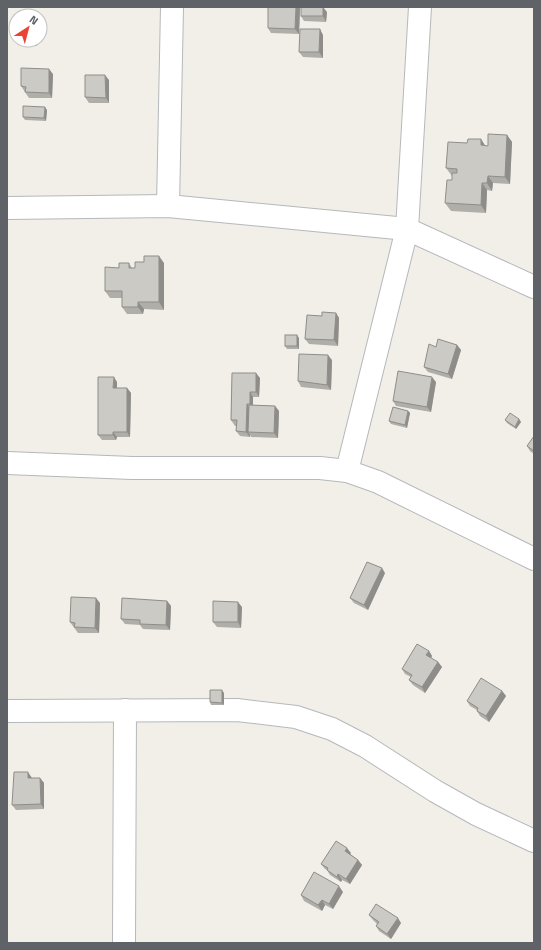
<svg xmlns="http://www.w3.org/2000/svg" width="541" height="950" viewBox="0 0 541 950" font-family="'Titillium Web',sans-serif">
  <rect width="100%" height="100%" fill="#f1efe8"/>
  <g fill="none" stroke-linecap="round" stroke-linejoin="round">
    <defs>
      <g id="minor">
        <polyline points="168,206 172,7"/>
        <polyline points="7,208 168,206 407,229 534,287"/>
        <polyline points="7,463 132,468 320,468 347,471 378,482 534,559"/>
        <polyline points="347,471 407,229 420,7"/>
        <polyline points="7,711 237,710 296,717 332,729 365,746 435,791 476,814 534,841"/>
        <polyline points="124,943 125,710"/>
      </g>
    </defs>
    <!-- minor casing -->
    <use href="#minor" stroke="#b5b8bc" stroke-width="24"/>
    <!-- minor -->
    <use href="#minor" stroke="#fff" stroke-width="22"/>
  </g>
  <!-- wall -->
  <g fill="#afaea9">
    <polygon points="268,7 300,7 299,34 271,33 268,28"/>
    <polygon points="327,12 326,22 304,21 301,16"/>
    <polygon points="323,35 323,58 303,57 299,52"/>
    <polygon points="37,40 37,46 26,46 24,43"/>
    <polygon points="53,74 52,98 29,98 21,86"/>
    <polygon points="109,80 109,103 89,103 85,97"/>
    <polygon points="47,110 46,121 25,120 23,117"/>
    <polygon points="507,135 512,142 510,184 493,183 492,191 487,190 486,213 451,211 445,203 452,180 452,176 446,168 467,143 481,139 485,146 488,146"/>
    <polygon points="129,263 132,268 135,268 164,263 164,310 144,309 143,314 127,314 122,307 122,298 110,298 105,291 119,268"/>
    <polygon points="336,313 339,318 338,346 309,344 305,339 322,316"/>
    <polygon points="299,338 299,349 287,349 285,346"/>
    <polygon points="457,345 461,350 452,379 428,372 424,367 436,347"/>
    <polygon points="332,360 331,390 301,387 298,381"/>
    <polygon points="232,373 260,378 259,397 253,397 253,405 275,406 279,411 278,438 251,437 250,435 250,437 240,436 236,431 237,426 235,426 231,420"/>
    <polygon points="117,382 117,388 127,388 131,393 130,437 117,437 116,440 102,440 98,435"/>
    <polygon points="436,382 431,412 396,406 393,401"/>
    <polygon points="408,411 410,413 407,428 391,424 389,421"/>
    <polygon points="519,419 521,422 516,429 507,423 505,420"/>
    <polygon points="534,436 534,454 530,451 527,446"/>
    <polygon points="385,573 368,610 354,603 350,598"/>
    <polygon points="167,601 171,606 170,630 143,629 140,625 125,624 121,619"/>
    <polygon points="100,603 99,633 78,633 70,622"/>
    <polygon points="242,607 241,628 217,627 213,622"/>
    <polygon points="429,651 432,656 431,658 438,662 442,667 425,693 413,685 409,680 411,677 405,674 402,669"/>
    <polygon points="502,691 506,696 489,722 480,716 477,711 477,710 470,706 467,701"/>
    <polygon points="224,693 224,705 211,705 210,702"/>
    <polygon points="32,778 40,778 44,783 44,809 16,810 12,805"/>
    <polygon points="351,853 350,854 358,860 362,865 350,884 342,880 341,882 330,875 327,870 325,869 321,864"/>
    <polygon points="343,892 333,909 325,905 322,911 304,901 301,895"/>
    <polygon points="369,915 401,923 391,939 379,931 376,926 377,924 373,920"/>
  </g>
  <!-- shaded-wall -->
  <g fill="#8f8d8a">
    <polygon points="296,7 300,7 299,34 295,29"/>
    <polygon points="323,7 327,12 326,22 323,16"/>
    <polygon points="320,29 323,35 323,58 319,52"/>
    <polygon points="35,40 37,40 37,46 35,43"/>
    <polygon points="49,69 53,74 52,98 49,93"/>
    <polygon points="105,75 109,80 109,103 106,98"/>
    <polygon points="45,107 47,110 46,121 44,118"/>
    <polygon points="507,135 512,142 510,184 505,177"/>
    <polygon points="481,139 486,147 481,145"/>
    <polygon points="488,176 493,183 492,191 487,183"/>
    <polygon points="482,183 487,190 486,213 481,205"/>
    <polygon points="159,256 164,263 164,310 159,302"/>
    <polygon points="138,302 144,309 143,314 138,307"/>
    <polygon points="336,313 339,318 338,346 334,340"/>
    <polygon points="297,335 299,338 299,349 297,346"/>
    <polygon points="457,345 461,350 452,379 448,374"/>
    <polygon points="328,355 332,360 331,390 327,385"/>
    <polygon points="256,373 260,378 259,397 256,392"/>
    <polygon points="114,377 117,382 117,393 113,388"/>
    <polygon points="432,377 436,382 431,412 427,407"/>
    <polygon points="127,388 131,393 130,437 127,432"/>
    <polygon points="250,392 253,397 253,409 250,404"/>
    <polygon points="247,404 250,409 248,432 250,435 250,437 246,432"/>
    <polygon points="275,406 279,411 278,438 274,433"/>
    <polygon points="408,411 410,413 407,428 405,425"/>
    <polygon points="519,419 521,422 516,429 515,427"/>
    <polygon points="113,432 117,437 116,440 113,435"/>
    <polygon points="382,568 385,573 368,610 364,605"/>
    <polygon points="96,598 100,603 99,633 95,628"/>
    <polygon points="167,601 171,606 170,630 166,625"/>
    <polygon points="238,602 242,607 241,628 238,622"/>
    <polygon points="429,651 432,656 430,660 426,655"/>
    <polygon points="438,662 442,667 425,693 422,687"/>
    <polygon points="222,690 224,693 224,705 222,703"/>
    <polygon points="502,691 506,696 489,722 486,716"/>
    <polygon points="28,772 32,778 32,783 28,778"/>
    <polygon points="40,778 44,783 44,809 41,804"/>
    <polygon points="347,848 351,853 349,856 345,851"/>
    <polygon points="358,860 362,865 350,884 346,879"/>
    <polygon points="338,874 342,880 341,882 337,877"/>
    <polygon points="339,886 343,892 333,909 329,904"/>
    <polygon points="322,900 325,905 322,911 318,905"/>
    <polygon points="398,918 401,923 391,939 387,934"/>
  </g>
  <!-- building -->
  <g fill="#cccac5" stroke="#8f8d8a">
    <polygon points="268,7 296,7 295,29 268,28"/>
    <rect x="301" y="7" width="22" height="9"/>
    <polygon points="300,29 320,29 319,52 299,52"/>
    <rect x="24" y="40" width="11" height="3"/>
    <polygon points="21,68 49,69 49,93 25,92 26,87 21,86"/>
    <polygon points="85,75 105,75 106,98 85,97"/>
    <polygon points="23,106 45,107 44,118 23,117"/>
    <polygon points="488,134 507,135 505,177 488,176 487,183 482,183 481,205 445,203 447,180 452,180 452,173 457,173 457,169 446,168 448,142 467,143 468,139 481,139 481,145 488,146"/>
    <polygon points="144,256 159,256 159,302 138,302 138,307 122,307 122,291 105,291 105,267 119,268 119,263 129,263 129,268 135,268 135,262 144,262"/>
    <polygon points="322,312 336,313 334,340 305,339 307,315 322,316"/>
    <rect x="285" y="335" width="12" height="11"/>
    <polygon points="438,339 457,345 448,374 424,367 429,344 436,347"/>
    <polygon points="299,354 328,355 327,385 298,381"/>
    <polygon points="398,371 432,377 427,407 393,401"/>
    <polygon points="232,373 256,373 256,392 250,392 250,404 247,404 246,432 236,431 237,420 231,420"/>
    <polygon points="98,377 114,377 113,388 127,388 127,432 113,432 113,435 98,435"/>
    <polygon points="249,405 275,406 274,433 248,432"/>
    <polygon points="393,407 408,411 405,425 389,421"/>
    <polygon points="510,413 519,419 515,427 505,420"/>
    <polygon points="534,436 534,451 527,446"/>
    <polygon points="367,562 382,568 364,605 350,598"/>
    <polygon points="71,597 96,598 95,628 74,627 75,623 70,622"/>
    <polygon points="122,598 167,601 166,625 140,624 140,620 121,619"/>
    <polygon points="213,601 238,602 238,622 213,622"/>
    <polygon points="417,644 429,651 426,655 438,662 422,687 409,680 412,675 402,669"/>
    <polygon points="481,678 502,691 486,716 477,711 478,708 467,701"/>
    <polygon points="210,690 222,690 222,703 210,702"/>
    <polygon points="14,772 28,772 28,778 40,778 41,804 12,805"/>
    <polygon points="336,841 347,848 345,851 358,860 346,879 338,874 337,877 327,870 328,868 321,864"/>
    <polygon points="314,872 339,886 329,904 322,900 318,905 301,895"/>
    <polygon points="376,904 398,918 387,934 376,926 379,922 369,915"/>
  </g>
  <!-- border -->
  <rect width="541" height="950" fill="none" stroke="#5f6368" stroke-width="16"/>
  <!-- north arrow -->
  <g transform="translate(28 28) rotate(36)"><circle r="19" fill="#ffffff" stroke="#bfc1c3"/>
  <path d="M0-3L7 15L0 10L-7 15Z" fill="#ea4335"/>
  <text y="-6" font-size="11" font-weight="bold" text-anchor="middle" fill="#5f6368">N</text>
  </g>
</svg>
